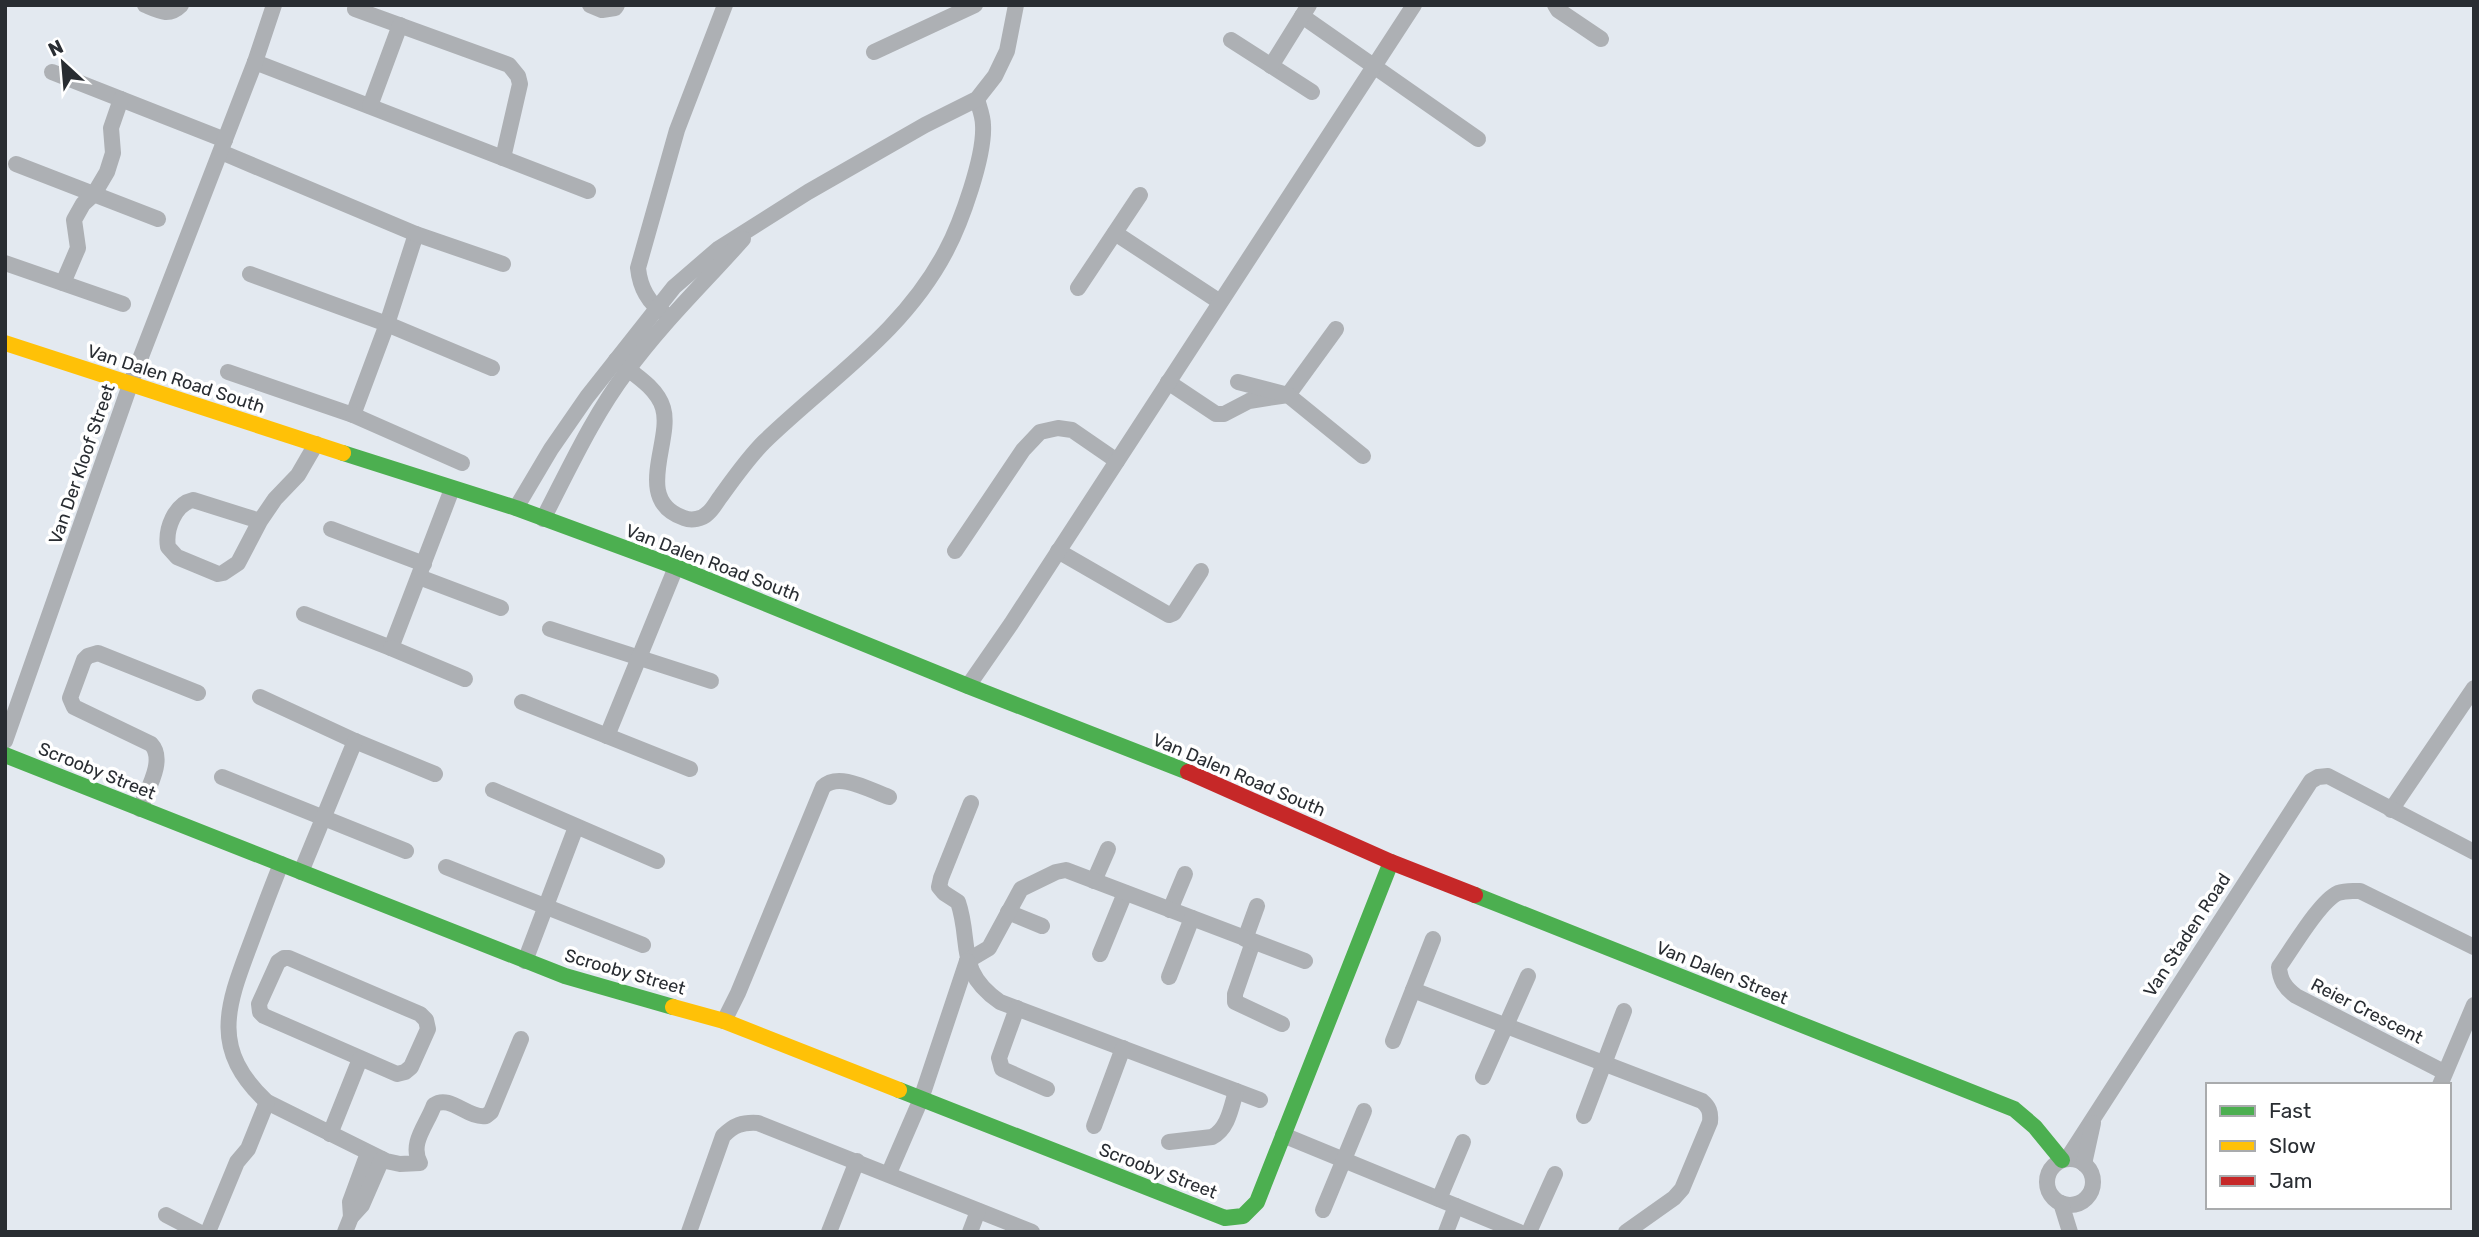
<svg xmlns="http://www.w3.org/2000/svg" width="2479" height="1237" viewBox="0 0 2479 1237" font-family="Rubik,sans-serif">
  <rect width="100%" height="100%" fill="#e3e9f0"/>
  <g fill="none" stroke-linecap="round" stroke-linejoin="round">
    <!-- street -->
    <g stroke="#adb0b4" stroke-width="16">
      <path d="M145 5C159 11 169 17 181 5"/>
      <polyline points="590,5 602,10 615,8 617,5"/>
      <polyline points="1555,5 1558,10 1601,39"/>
      <polyline points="355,9 509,65 518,76 520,84 503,158"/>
      <polyline points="1302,16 1478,139"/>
      <polyline points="1231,40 1312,92"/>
      <polyline points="874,52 975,5"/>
      <polyline points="255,62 588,191"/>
      <polyline points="1271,66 1309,5"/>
      <polyline points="52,72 225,140"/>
      <polyline points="370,106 400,25"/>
      <polyline points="221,152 416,234 387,324 250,274"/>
      <polyline points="16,164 158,219"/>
      <polyline points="1115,233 1220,302"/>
      <polyline points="416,234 503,264"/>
      <polyline points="5,263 123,304"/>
      <polyline points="63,283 78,248 74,220 83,204 94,194 107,172 113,153 111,128 121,99"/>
      <polyline points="1078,288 1140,195"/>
      <path d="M664 313C647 302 640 287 638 268L677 130 725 5"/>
      <path d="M616 360C632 373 657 387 663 408 673 441 632 500 684 518 692 521 702 519 708 513 713 509 717 501 721 496 734 478 748 458 764 442 829 379 903 333 946 251 961 223 985 156 983 125 983 116 979 107 977 99"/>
      <polyline points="228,372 353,415 387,324 492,368"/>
      <polyline points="1168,382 1216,414 1224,414 1249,401 1288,395 1336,329"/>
      <polyline points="1238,382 1288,395 1363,456"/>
      <polyline points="353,415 462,463"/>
      <polyline points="516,508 551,449 587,397 674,287 718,249 808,192 925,125 977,99 995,76 1007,51 1016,5"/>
      <path d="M543 519C569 469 593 416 627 371 662 323 704 283 743 239"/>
      <path d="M260 521 193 500C175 504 165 529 168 547L177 557 218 574 223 573 238 563 260 521 275 499 298 475 316 444"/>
      <polyline points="331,529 424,564"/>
      <polyline points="955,551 1023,450 1040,432 1058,428 1072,430 1117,461"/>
      <polyline points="1058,551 1169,615 1174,613 1201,571"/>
      <polyline points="419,577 501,608"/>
      <polyline points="304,614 391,648 452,489"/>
      <polyline points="550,629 711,681"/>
      <polyline points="391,648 465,679"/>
      <polyline points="968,686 1011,624 1414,5"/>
      <polyline points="260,697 355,741 435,774"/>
      <polyline points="522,702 690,769"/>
      <polyline points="607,736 676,567"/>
      <polyline points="5,741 130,385 255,62 274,5"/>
      <polyline points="222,777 406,851"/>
      <polyline points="493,790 657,861"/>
      <path d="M971 803 941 878 939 887 944 893 958 902C972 943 955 971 1000 1002L1260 1100"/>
      <path d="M140 809C147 790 166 760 151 744L74 707 70 698 84 660 88 656 98 653 198 693"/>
      <polyline points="2391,810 2474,688"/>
      <path d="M281 864C270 891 260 918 250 945 226 1008 211 1050 267 1102L386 1161 400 1164 420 1163C409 1143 427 1125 434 1105 450 1094 468 1119 486 1116L491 1112 521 1039"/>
      <polyline points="446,867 643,945"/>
      <polyline points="301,872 355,741"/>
      <polyline points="1094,881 1108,849"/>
      <polyline points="1170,910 1185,874"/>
      <polyline points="1008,912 1042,926"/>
      <polyline points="1245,939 1257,906"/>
      <polyline points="1253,942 1235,994 1235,1002 1282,1024"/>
      <polyline points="1100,954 1125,893"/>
      <polygon points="284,958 289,958 420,1014 426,1020 428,1029 411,1067 405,1072 397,1074 264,1016 260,1012 259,1004 278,962"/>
      <polyline points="525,961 576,827"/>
      <polyline points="967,961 989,948 1021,889 1056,872 1066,870 1305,961"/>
      <polyline points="1169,977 1192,918"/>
      <path d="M1413 990 1702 1101C1709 1107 1711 1112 1710 1122L1682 1189 1674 1198 1626 1232"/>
      <polyline points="1017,1008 999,1058 1002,1069 1047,1089"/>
      <path d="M724 1021 738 993 823 787C839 771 871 791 889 797"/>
      <polyline points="1393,1041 1433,939"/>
      <path d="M2444 1072 2296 996C2285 988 2280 980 2279 967 2292 949 2320 901 2338 893 2346 890 2352 891 2360 891L2474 947"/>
      <polyline points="1483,1077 1528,976"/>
      <polyline points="2440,1085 2474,1005"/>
      <polyline points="1584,1116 1624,1011"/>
      <polyline points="1094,1126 1123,1048"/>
      <polyline points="330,1134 360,1059"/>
      <polyline points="1283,1135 1519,1232"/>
      <path d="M1169 1142 1212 1137C1228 1129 1231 1108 1236 1091"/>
      <circle cx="2070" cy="1182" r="23"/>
      <polyline points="2067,1159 2311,781 2318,777 2328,776 2474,852"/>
      <polyline points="2084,1164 2093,1123"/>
      <polyline points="889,1173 921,1099 967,961"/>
      <polyline points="1439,1199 1463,1142"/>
      <polyline points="2061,1203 2070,1232"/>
      <polyline points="1323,1210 1364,1111"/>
      <polyline points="166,1215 199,1232"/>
      <polyline points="351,1217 350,1202 368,1153"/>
      <polyline points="208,1232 237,1162 248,1149 267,1102"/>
      <polyline points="345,1232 351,1217 362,1205 382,1159"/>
      <path d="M689 1232 723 1136C734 1125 742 1122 758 1123L1032 1232"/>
      <polyline points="829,1232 857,1161"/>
      <polyline points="970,1232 978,1211"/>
      <polyline points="1446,1232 1456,1206"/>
      <polyline points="1529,1232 1555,1174"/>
    </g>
    <!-- fast -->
    <g stroke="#4caf50" stroke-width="16">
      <polyline points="343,453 516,508 676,567 968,686 1188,772"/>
      <polyline points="5,755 565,976 673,1007"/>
      <polyline points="1475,895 2014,1109 2035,1127 2062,1160"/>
      <polyline points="899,1090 1225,1218 1243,1216 1257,1202 1391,862"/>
    </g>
    <!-- slow -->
    <g stroke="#ffc107" stroke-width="16">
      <polyline points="5,343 343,453"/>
      <polyline points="673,1007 724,1021 899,1090"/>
    </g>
    <!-- jam -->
    <polyline stroke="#c62828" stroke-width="16" points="1188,772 1391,862 1475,895"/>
  </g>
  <g text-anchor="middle" stroke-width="7" stroke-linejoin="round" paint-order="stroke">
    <!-- street labels -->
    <g font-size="18" fill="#292d32" stroke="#fff">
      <text transform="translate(176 379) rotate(18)" y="6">Van Dalen Road South</text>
      <text transform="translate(82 464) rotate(-71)" y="6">Van Der Kloof Street</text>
      <text transform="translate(713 563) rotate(21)" y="6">Van Dalen Road South</text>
      <text transform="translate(97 771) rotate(22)" y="6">Scrooby Street</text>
      <text transform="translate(1239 775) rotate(23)" y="6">Van Dalen Road South</text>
      <text transform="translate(2187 935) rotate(-57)" y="6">Van Staden Road</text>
      <text transform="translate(625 972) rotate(16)" y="6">Scrooby Street</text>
      <text transform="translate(1722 973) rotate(22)" y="6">Van Dalen Street</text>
      <text transform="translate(2367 1011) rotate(27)" y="6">Reier Crescent</text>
      <text transform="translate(1158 1171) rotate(21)" y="6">Scrooby Street</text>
    </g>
  </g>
  <!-- border -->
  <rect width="2479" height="1237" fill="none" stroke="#292d32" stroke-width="14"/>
  <!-- legend -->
  <rect x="2206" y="1083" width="245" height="126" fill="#ffffff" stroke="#a9abad" stroke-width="2"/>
  <rect x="2220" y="1106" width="35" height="10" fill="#4caf50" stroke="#a9abad" stroke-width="2"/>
  <text x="2269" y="1118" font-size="21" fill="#292d32">Fast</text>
  <rect x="2220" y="1141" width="35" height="10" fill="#ffc107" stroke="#a9abad" stroke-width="2"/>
  <text x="2269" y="1153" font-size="21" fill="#292d32">Slow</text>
  <rect x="2220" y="1176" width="35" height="10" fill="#c62828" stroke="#a9abad" stroke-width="2"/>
  <text x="2269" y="1188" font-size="21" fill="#292d32">Jam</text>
  <!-- north arrow -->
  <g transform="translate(63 63) rotate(334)" stroke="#ffffff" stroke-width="5" paint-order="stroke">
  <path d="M0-5L12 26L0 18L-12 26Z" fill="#292d32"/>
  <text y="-10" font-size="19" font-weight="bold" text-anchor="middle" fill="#292d32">N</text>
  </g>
</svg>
